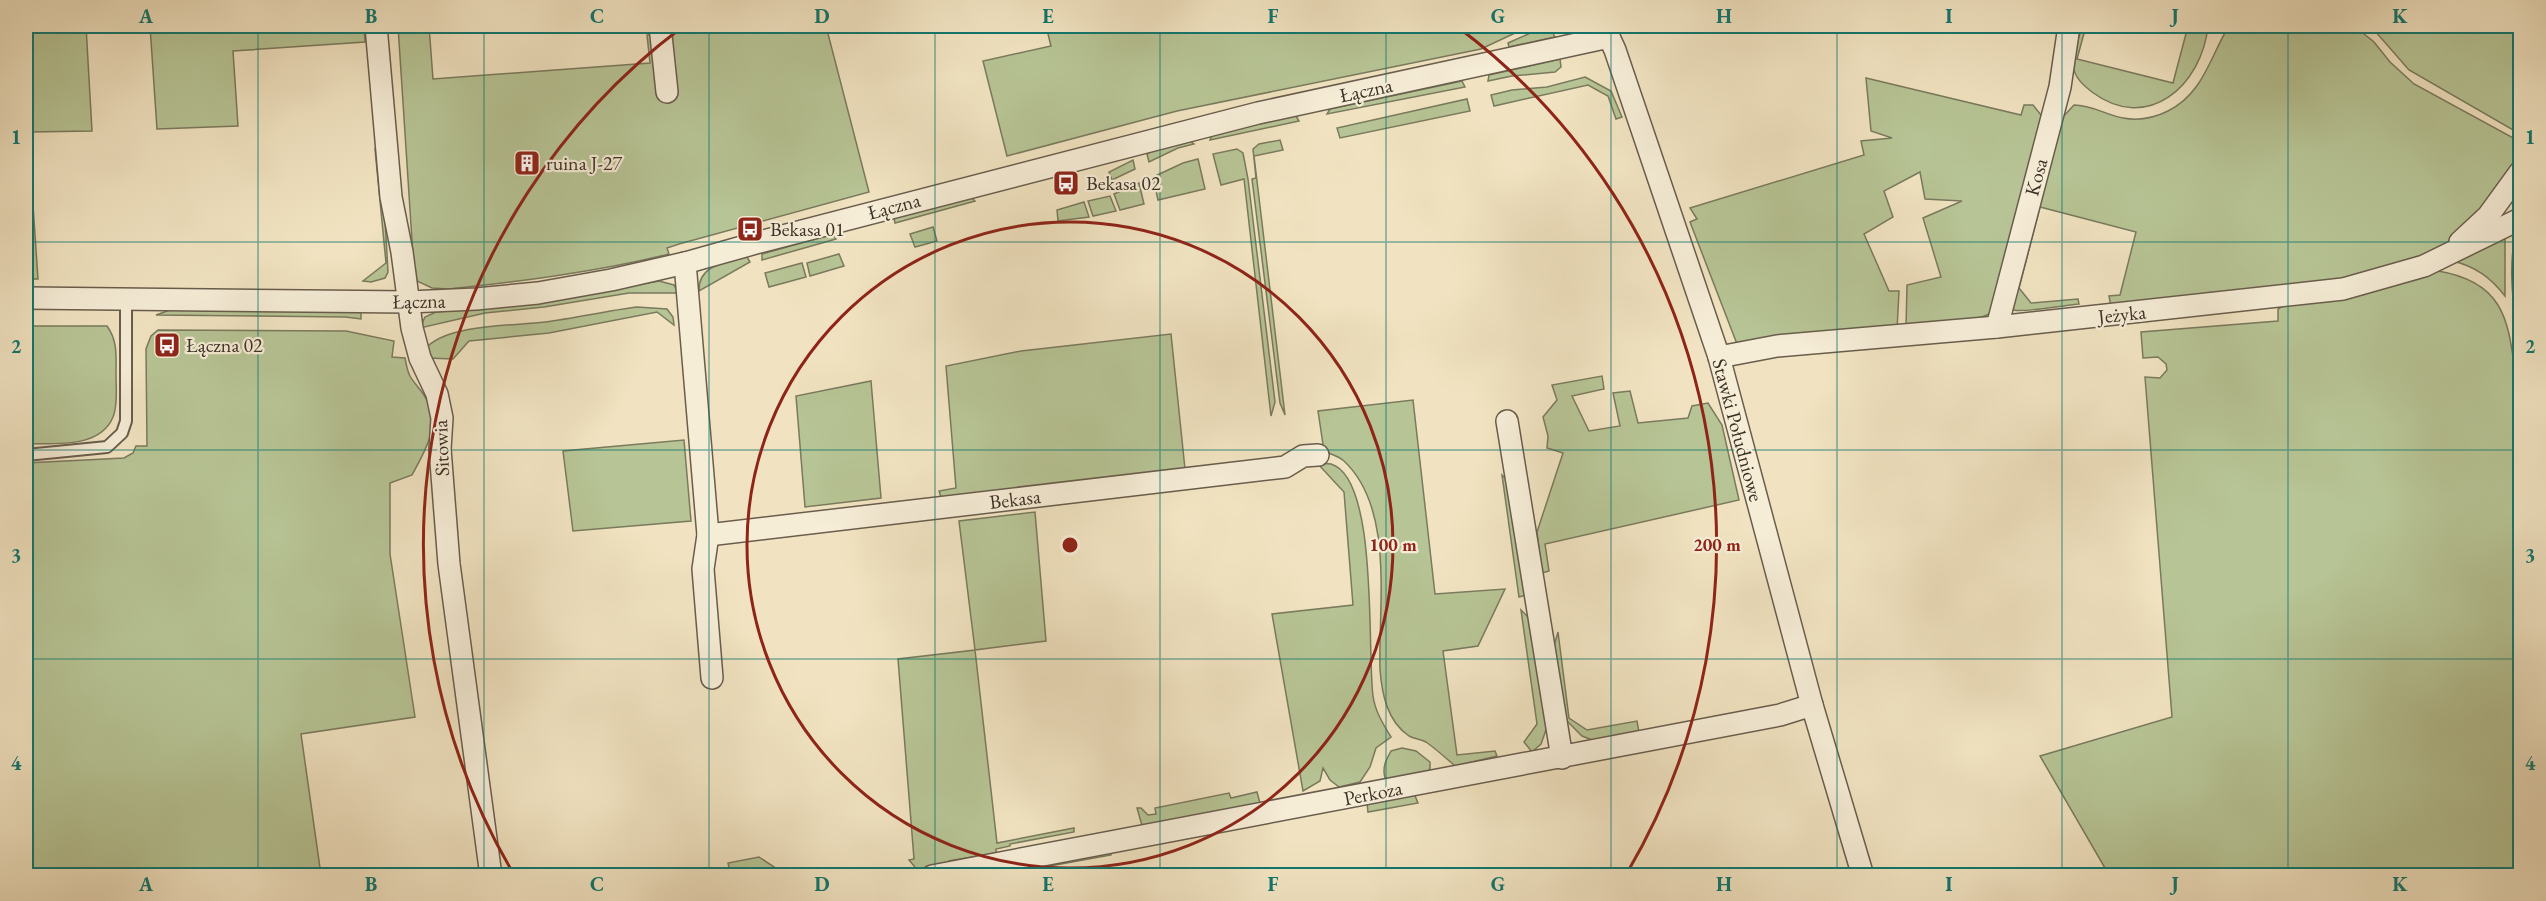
<svg xmlns="http://www.w3.org/2000/svg" width="2546" height="901" viewBox="0 0 2546 901" font-family="'EB Garamond',serif">
  <rect width="100%" height="100%" fill="#f1e3c1"/>
  <filter id="stains"><feTurbulence type="fractalNoise" baseFrequency=".00333" numOctaves="4"/><feColorMatrix values="0 0 0 0 .2 0 0 0 0 .09 0 0 0 0 .02 0 0 0 .5 -.17"/></filter>
  <radialGradient id="worn" r=".72"><stop offset=".6" stop-color="#630" stop-opacity="0"/><stop offset="1" stop-color="#630" stop-opacity=".3"/></radialGradient>
  <!-- green -->
  <g fill="#b7c495" stroke="#7a7a5e" stroke-width="1.5">
    <polygon points="26,26 86,26 92,131 28,132 38,279 26,279 26,132 28,132"/>
    <polygon points="150,26 364,26 365,42 233,51 238,126 157,129"/>
    <path d="M398 26H429L433 79 650 63 647 35 692 26H826L869 192 679 244 667 248 669 254C596 272 523 281 448 289L432 288 417 281 414 271Z"/>
    <polygon points="1046,26 1530,26 1481,49 1177,111 1007,156 983,61 1051,46"/>
    <path d="M2082 26H2086L2077 59 2173 83 2188 26H2208C2202 85 2148 134 2092 92 2083 85 2075 78 2073 66 2072 54 2079 38 2082 26Z"/>
    <path d="M2229 26H2354L2374 42 2390 62 2414 84 2517 140 2520 147V158L2511 178 2464 233 2439 251 2357 281 2111 307 2109 296 2120 295 2136 232 2040 207 2019 288 2031 303 2078 299 2079 304C2066 305 2022 313 2014 310L2012 306 2060 120 2074 105C2092 105 2106 115 2123 118 2139 121 2154 118 2168 111 2204 93 2210 56 2229 26Z"/>
    <polygon points="2365,26 2520,26 2520,134 2409,70 2375,31"/>
    <polygon points="1547,29 1551,30 1555,37 1509,47 1508,43 1535,31"/>
    <polygon points="1560,59 1561,67 1555,72 1512,76 1488,81 1489,75"/>
    <polygon points="1585,77 1611,91 1622,117 1616,119 1608,96 1588,85 1494,106 1491,95 1512,90 1547,87"/>
    <polygon points="1866,78 2021,115 2024,105 2033,105 2041,115 2043,135 1994,312 1972,321 1906,327 1907,285 1941,277 1923,218 1962,201 1925,199 1920,172 1884,191 1893,217 1864,234 1889,291 1899,291 1897,330 1737,344 1690,222 1697,219 1690,208 1864,155 1861,141 1892,138 1871,131"/>
    <polygon points="1462,81 1465,87 1327,114 1330,109"/>
    <polygon points="1467,99 1470,111 1340,138 1337,128"/>
    <polygon points="1296,116 1299,121 1210,140 1212,134"/>
    <polygon points="1280,140 1283,150 1254,156 1285,415 1280,403 1252,179 1256,178 1253,149 1259,144"/>
    <polygon points="1190,141 1194,144 1178,148 1149,162 1147,154 1155,149"/>
    <polygon points="375,149 381,149 388,272 385,278 371,282 363,281 386,263"/>
    <polygon points="1237,149 1243,153 1248,179 1275,402 1271,416 1244,179 1221,185 1213,154"/>
    <polygon points="1198,159 1205,189 1158,200 1153,177 1183,163"/>
    <polygon points="1133,160 1135,169 1112,180 1109,172"/>
    <polygon points="1139,183 1144,204 1120,210 1114,194"/>
    <polygon points="1110,196 1116,211 1093,216 1088,201"/>
    <polygon points="971,197 975,201 895,223 894,218"/>
    <polygon points="1084,202 1089,217 1058,221 1057,210"/>
    <polygon points="933,227 937,241 915,247 910,234"/>
    <path d="M2520 227V324C2510 304 2508 246 2520 227Z"/>
    <polygon points="833,234 836,239 762,260 762,254"/>
    <path d="M2505 237V296C2490 277 2476 267 2453 261Z"/>
    <polygon points="839,254 844,266 810,276 807,263"/>
    <path d="M747 257 750 262 699 291C698 264 727 263 747 257Z"/>
    <polygon points="802,263 806,277 769,287 765,273"/>
    <path d="M2438 271C2517 284 2507 337 2520 400V875H2109L2040 756 2172 717 2145 377 2160 378 2167 370 2166 364 2158 357 2143 358 2141 332 2278 321V309L2283 306 2362 295 2418 274Z"/>
    <polygon points="659,281 674,285 678,293 629,293 544,307 485,313 420,328 425,317 436,312 542,302"/>
    <path d="M637 307 667 309 673 317 674 325 657 312 549 333 469 341 453 359 428 358V346C452 324 513 326 545 322 576 318 606 311 637 307Z"/>
    <polygon points="170,310 361,312 361,319 345,317 156,315"/>
    <path d="M26 326H107C118 341 116 357 116 375 116 388 118 405 113 417 100 449 54 443 26 444Z"/>
    <path d="M158 330 346 331 394 341 392 357 405 358C409 381 412 378 424 395 443 423 426 449 412 475L390 483V554L415 717 301 734 321 875H26V463L124 458 133 453 136 446H147L146 349 151 336Z"/>
    <polygon points="1171,334 1185,469 941,497 939,491 956,488 946,366 1021,351"/>
    <polygon points="1602,376 1604,389 1572,396 1589,431 1620,426 1613,393 1630,391 1638,423 1688,418 1692,406 1708,403 1722,425 1739,500 1545,544 1549,571 1542,573 1537,532 1563,453 1547,448 1548,436 1543,417 1557,400 1552,385"/>
    <polygon points="871,381 881,498 805,507 796,396"/>
    <path d="M1413 400 1435 594 1505 589 1478 646 1443 651 1457 755 1495 751 1497 756 1455 766C1446 758 1436 749 1426 742 1421 739 1414 739 1409 736 1387 721 1382 694 1380 670 1378 606 1395 509 1344 461 1339 456 1330 454 1324 451L1318 411Z"/>
    <polygon points="684,440 691,521 573,531 563,451"/>
    <path d="M1317 463C1322 464 1327 463 1331 464 1379 478 1367 654 1373 696 1375 711 1383 724 1391 737L1376 748 1370 767 1360 782 1339 787 1330 780 1323 768 1320 781 1303 791 1272 614 1353 605 1344 492Z"/>
    <polygon points="1502,475 1506,479 1526,595 1519,597"/>
    <polygon points="1035,512 1046,641 975,650 997,843 1074,828 1074,832 1010,844 1010,846 996,849 996,853 949,861 949,867 919,872 909,860 914,859 898,659 975,650 959,521"/>
    <polygon points="1521,610 1532,621 1547,727 1541,744 1532,752 1524,742 1537,724"/>
    <polygon points="1558,632 1569,718 1587,730 1637,721 1640,738 1597,742 1582,736 1566,720 1554,646"/>
    <path d="M1402 748 1416 751 1430 762V769L1424 774 1394 782 1385 778C1382 767 1386 760 1391 751Z"/>
    <polygon points="1413,791 1418,803 1368,812 1367,803"/>
    <polygon points="1257,792 1261,807 1143,829 1137,808 1141,808 1148,815 1156,814 1155,808 1229,793 1231,798"/>
    <polygon points="1110,848 1111,855 1001,875 1001,868"/>
    <polygon points="759,857 786,875 731,875 728,863"/>
  </g>
  <g fill="none" stroke-linecap="round" stroke-linejoin="round">
    <defs>
      <polyline id="lane" points="26,455 107,447 122,433 126,421 126,298"/>
      <g id="street">
        <polyline points="376,26 391,197 402,252 412,328 420,358 437,394 442,418 440,449 449,564 491,876"/>
        <polyline points="660,26 667,92"/>
        <polyline points="1604,26 1615,50 1719,357 1812,705 1863,876"/>
        <polyline points="2460,242 2488,216 2520,172"/>
        <polyline points="685,263 708,535 703,569 712,678"/>
        <polyline points="26,298 409,302 476,299 538,293 611,280 685,263 756,243 1258,113 1609,37"/>
        <polyline points="1997,327 2060,87 2069,26"/>
        <polyline points="1719,357 1777,346 1997,327 2343,289 2424,266 2520,219"/>
        <polyline points="1507,421 1562,758"/>
        <polyline points="708,535 1285,467 1303,456 1318,455"/>
        <polyline points="932,876 1780,715 1812,705"/>
      </g>
    </defs>
    <!-- lane casing -->
    <use href="#lane" stroke="#695d4d" stroke-width="14"/>
    <!-- street casing -->
    <use href="#street" stroke="#695d4d" stroke-width="24"/>
    <!-- lane -->
    <use href="#lane" stroke="#f6edd7" stroke-width="10"/>
    <!-- street -->
    <use href="#street" stroke="#f6edd7" stroke-width="21"/>
  </g>
  <!-- grid -->
  <path fill="none" stroke="#0f766e" stroke-width="1.5" stroke-opacity="0.55" d="M258 26V876M484 26V876M709 26V876M935 26V876M1160 26V876M1386 26V876M1611 26V876M1837 26V876M2062 26V876M2288 26V876M26 242H2520M26 450H2520M26 659H2520"/>
  <!-- distance rings -->
  <g fill="none" stroke="#8f2418" stroke-width="3">
    <circle cx="1070" cy="545" r="323"/>
    <path d="M513 873A647 647 0 0 1 681 28M1459 28A647 647 0 0 1 1627 873"/>
  </g>
  <!-- icons -->
  <defs>
    <symbol id="building-square" viewBox="-11 -11 22 22"><rect x="-9" y="-9" width="18" height="18" rx="4" fill="#8f2418" stroke="#f6edd7"/><path d="M-4-6H4V6H1V3H-1V6H-4ZM-2.5-4.3h1.7v1.8h-1.7ZM.8-4.3h1.7v1.8H.8ZM-2.5-1h1.7V.8h-1.7ZM.8-1h1.7V.8H.8Z" fill="#fff"/></symbol>
    <symbol id="bus-square" viewBox="-11 -11 22 22"><rect x="-9" y="-9" width="18" height="18" rx="4" fill="#8f2418" stroke="#f6edd7"/><path d="M-5-6H5V4H4V6H2V4H-2V6H-4V4H-5ZM-3.5-4V0h7V-4ZM-3.5 1.2v1.5H-2V1.2ZM2 1.2v1.5H3.5V1.2Z" fill="#fff"/></symbol>
  </defs>
  <g fill-rule="evenodd">
    <use href="#building-square" x="512" y="148" width="30" height="30"/>
    <use href="#bus-square" x="1051" y="168" width="30" height="30"/>
    <use href="#bus-square" x="735" y="214" width="30" height="30"/>
    <use href="#bus-square" x="152" y="330" width="30" height="30"/>
  </g>
  <g text-anchor="middle" stroke-width="4.5" stroke-linejoin="round" paint-order="stroke">
    <!-- street labels -->
    <g font-size="20" fill="#3c3026" stroke="#f6edd7">
      <text transform="translate(1366 90) rotate(-12)" y="7">Łączna</text>
      <text transform="translate(2036 177) rotate(-75)" y="7">Kosa</text>
      <text transform="translate(894 206) rotate(-15)" y="7">Łączna</text>
      <text transform="translate(419 301) rotate(-1)" y="7">Łączna</text>
      <text transform="translate(2122 314) rotate(-6)" y="7">Jeżyka</text>
      <text transform="translate(1738 430) rotate(75)" y="7">Stawki Południowe</text>
      <text transform="translate(441 448) rotate(-92)" y="7">Sitowia</text>
      <text transform="translate(1015 499) rotate(-7)" y="7">Bekasa</text>
      <text transform="translate(1373 793) rotate(-11)" y="7">Perkoza</text>
    </g>
    <!-- poi labels -->
    <g font-size="20" fill="#3c3026" stroke="#f6edd7" text-anchor="start">
      <text x="546" y="170">ruina J-27</text>
      <text x="1086" y="190">Bekasa 02</text>
      <text x="770" y="236">Bekasa 01</text>
      <text x="186" y="352">Łączna 02</text>
    </g>
  </g>
  <circle cx="1070" cy="545" r="9" fill="#8f2418" stroke="#f6edd7" stroke-width="3"/>
  <g font-size="18" text-anchor="middle" font-weight="bold" fill="#8f2418" stroke="#f6edd7" stroke-width="4.5" stroke-linejoin="round" paint-order="stroke">
    <text x="1393" y="551">100 m</text>
    <text x="1717" y="551">200 m</text>
  </g>
  <!-- margin -->
  <rect width="2546" height="901" fill="none" stroke="#f1e3c1" stroke-width="66"/>
  <rect x="33" y="33" width="2480" height="835" fill="none" stroke="#0f766e" stroke-width="2"/>
  <g font-size="20" text-anchor="middle" font-weight="bold" fill="#0f766e">
    <text x="146" y="23">A</text>
    <text x="371" y="23">B</text>
    <text x="597" y="23">C</text>
    <text x="822" y="23">D</text>
    <text x="1048" y="23">E</text>
    <text x="1273" y="23">F</text>
    <text x="1498" y="23">G</text>
    <text x="1724" y="23">H</text>
    <text x="1949" y="23">I</text>
    <text x="2175" y="23">J</text>
    <text x="2400" y="23">K</text>
    <text x="16" y="144">1</text>
    <text x="2530" y="144">1</text>
    <text x="16" y="353">2</text>
    <text x="2530" y="353">2</text>
    <text x="16" y="562">3</text>
    <text x="2530" y="562">3</text>
    <text x="16" y="770">4</text>
    <text x="2530" y="770">4</text>
    <text x="146" y="891">A</text>
    <text x="371" y="891">B</text>
    <text x="597" y="891">C</text>
    <text x="822" y="891">D</text>
    <text x="1048" y="891">E</text>
    <text x="1273" y="891">F</text>
    <text x="1498" y="891">G</text>
    <text x="1724" y="891">H</text>
    <text x="1949" y="891">I</text>
    <text x="2175" y="891">J</text>
    <text x="2400" y="891">K</text>
  </g>
  <rect width="100%" height="100%" filter="url(#stains)"/>
  <rect width="100%" height="100%" fill="url(#worn)"/>
</svg>
